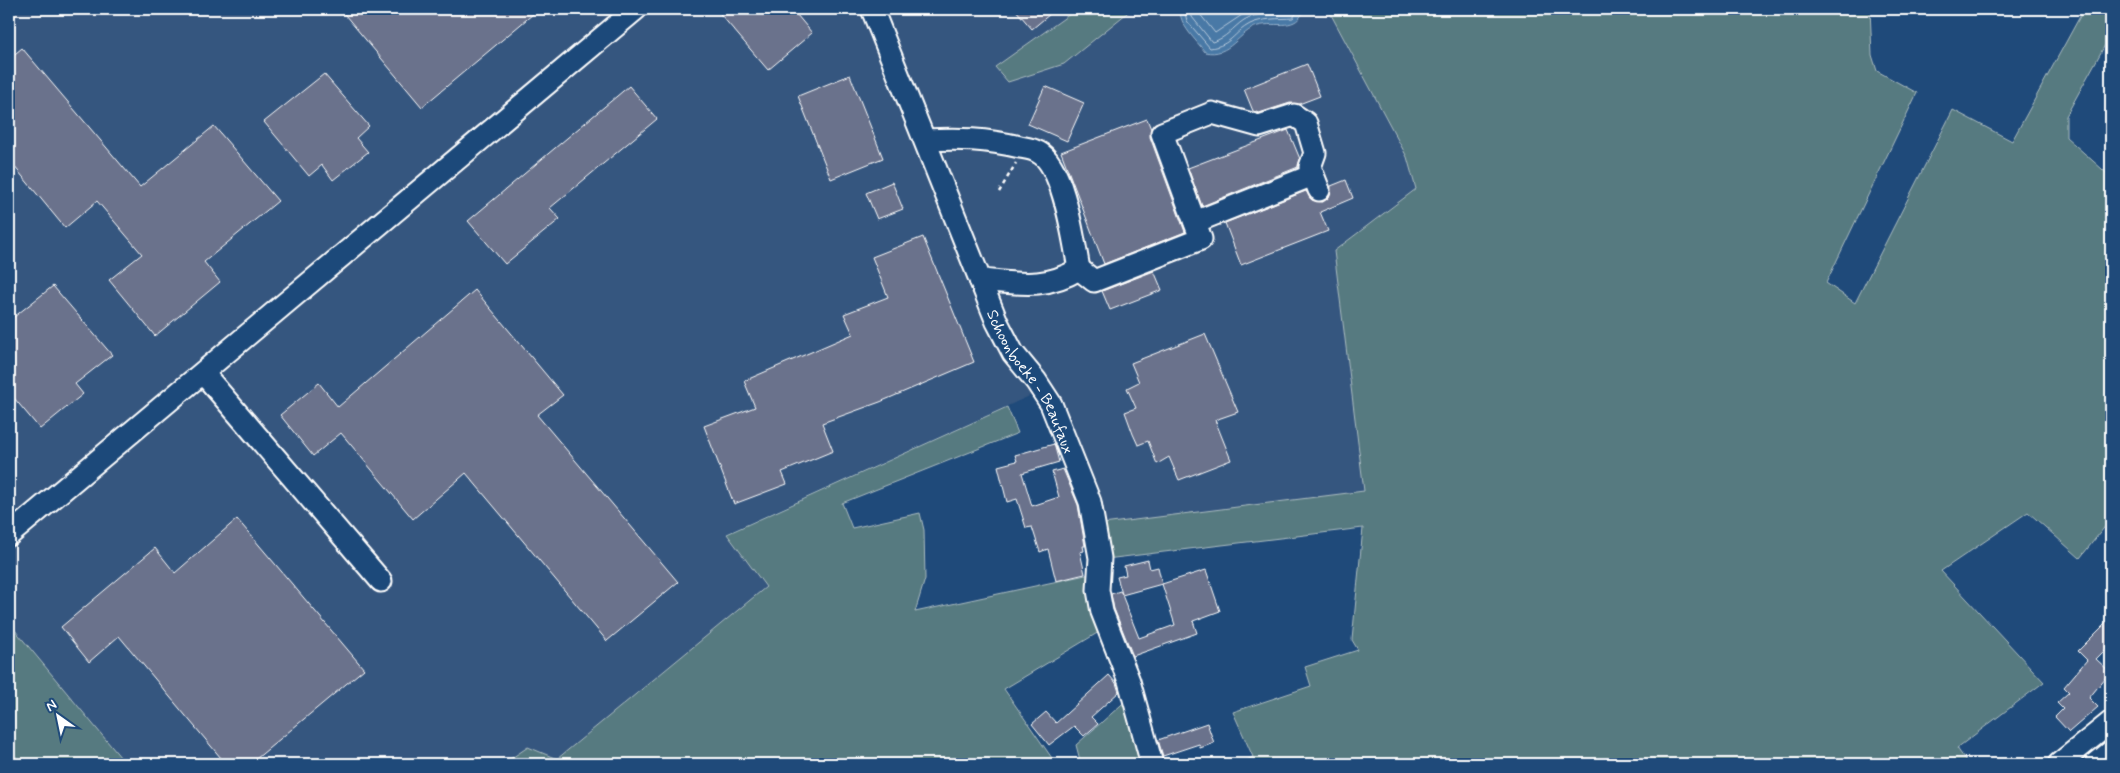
<svg xmlns="http://www.w3.org/2000/svg" width="2120" height="773" viewBox="0 0 2120 773" font-family="Mynerve,sans-serif">
  <rect width="100%" height="100%" fill="#1f4a7a"/>
  <filter id="ink" filterUnits="userSpaceOnUse"><feTurbulence type="fractalNoise" baseFrequency=".02" numOctaves="2"/><feDisplacementMap in="SourceGraphic" scale="10" xChannelSelector="R" yChannelSelector="G"/><feConvolveMatrix kernelMatrix="1 2 1 2 8 2 1 2 1" color-interpolation-filters="sRGB"/></filter>
  <g filter="url(#ink)">
    <!-- built -->
    <polygon fill="#36567f" points="9,9 1328,9 1407,157 1416,189 1334,251 1364,492 1103,524 1036,393 727,533 766,587 557,759 528,748 503,764 126,764 9,623"/>
    <!-- green -->
    <g fill="#577a80" stroke="#abbcc0">
      <polygon points="1077,9 1132,9 1064,64 1008,82 995,67"/>
      <polygon points="1328,9 1870,9 1872,55 1877,71 1917,93 1826,283 1855,303 1953,110 2012,141 2084,9 2111,9 2111,34 2066,116 2066,137 2111,177 2111,519 2080,558 2028,512 1941,571 2044,682 1957,748 1968,764 1244,764 1243,762 1253,757 1233,712 1311,686 1305,667 1358,650 1352,640 1363,528 1106,559 1103,524 1364,491 1334,251 1416,189 1407,157"/>
      <polygon points="1007,407 1018,433 842,503 852,528 920,513 924,530 925,579 915,612 1095,573 1104,629 1004,689 1054,761 1050,764 503,764 528,747 557,759 766,587 727,534"/>
      <polygon points="9,623 126,764 9,764"/>
      <polygon points="1129,698 1146,764 1081,764 1076,745"/>
    </g>
    <!-- water -->
    <path fill="#4979a6" stroke="#92afca" d="M1180 9H1304C1297 32 1277 21 1258 26 1239 31 1230 58 1205 52 1196 40 1179 25 1180 9Z"/>
    <g fill="none" stroke-linecap="round" stroke-linejoin="round">
      <!-- shore -->
      <g stroke="#b6c9db" stroke-width="1">
        <path d="M1184 9 1187 21 1210 48C1232 45 1233 33 1250 24 1262 18 1279 19 1293 18L1299 9"/>
        <path d="M1191 9 1192 17 1212 42C1227 38 1232 28 1244 20 1257 12 1275 13 1290 12L1293 9"/>
        <polyline points="1198,9 1199,13 1215,33 1251,9"/>
      </g>
      <!-- stream -->
      <polyline stroke="#92afca" stroke-width="4.5" points="9,752 20,764"/>
    </g>
    <!-- building -->
    <g fill="#6a728c" stroke="#fff" fill-rule="evenodd">
      <polygon points="340,9 539,9 422,107"/>
      <polygon points="716,9 792,9 812,33 768,70"/>
      <polygon points="1015,9 1056,9 1032,29"/>
      <polygon points="22,48 140,187 214,126 278,201 204,262 220,282 155,336 109,280 142,254 97,201 65,228 9,160 9,59"/>
      <polygon points="1307,64 1320,96 1299,104 1290,103 1259,113 1253,111 1244,89"/>
      <polygon points="324,74 369,126 356,138 368,152 333,180 322,165 309,176 264,122"/>
      <polygon points="850,75 883,158 831,179 798,96"/>
      <polygon points="629,86 657,119 550,208 560,219 505,264 468,221"/>
      <polygon points="1045,86 1084,103 1067,141 1028,124"/>
      <polygon points="1147,119 1151,129 1150,137 1185,232 1104,264 1061,152"/>
      <polygon points="1288,130 1300,159 1298,167 1202,206 1188,168"/>
      <polygon points="1346,180 1353,198 1320,212 1328,231 1241,265 1225,223 1306,191 1312,200 1323,202 1329,197 1331,186"/>
      <polygon points="892,182 903,209 877,219 866,193"/>
      <polygon points="923,237 974,362 880,402 822,423 833,451 782,472 787,484 734,504 704,426 755,407 744,381 853,334 844,314 888,297 872,257"/>
      <polygon points="1154,271 1162,290 1110,310 1102,291"/>
      <polygon points="53,286 112,355 75,384 83,394 40,429 9,392 9,321"/>
      <polygon points="475,290 563,395 537,415 678,582 607,641 466,473 413,519 341,433 313,456 280,415 319,383 338,407"/>
      <polygon points="1205,334 1238,412 1215,420 1231,460 1179,480 1169,457 1157,464 1148,441 1138,445 1133,434 1125,412 1136,408 1127,388 1139,382 1131,363"/>
      <polygon points="1054,444 1059,462 1022,473 1032,506 1059,497 1052,472 1063,469 1078,505 1085,546 1083,546 1084,551 1080,552 1085,574 1056,581 1048,549 1040,552 1032,527 1026,528 1017,499 1007,502 998,466 1017,461 1015,455"/>
      <polygon points="237,519 364,669 250,764 226,764 119,636 89,662 61,627 155,548 175,573"/>
      <path d="M1148 560 1150 569 1158 567 1162 584 1206 570 1220 611 1193 621 1197 633 1133 656 1114 609 1111 594 1120 591 1122 594 1117 577 1126 575 1124 566ZM1162 584 1175 625 1139 638 1122 595Z"/>
      <polygon points="2111,618 2111,644 2096,659 2110,672 2089,698 2098,707 2069,732 2055,717 2063,709 2057,703 2069,692 2064,687 2087,660 2078,651"/>
      <polygon points="1109,675 1116,683 1119,692 1091,717 1098,724 1084,736 1074,726 1049,745 1032,724 1046,712 1056,723"/>
      <polygon points="1207,723 1214,743 1200,748 1199,744 1163,756 1158,740"/>
    </g>
    <g fill="none" stroke-linecap="round" stroke-linejoin="round">
      <defs>
        <g id="minor">
          <path id="s1" d="M872 9 997 322 1013 353 1036 381 1051 404 1090 502 1100 558 1098 590 1102 612 1129 681 1152 764"/>
          <path d="M925 140C959 138 986 139 1020 147 1025 148 1033 149 1038 152 1064 165 1074 243 1079 269 1044 290 1018 283 980 280"/>
          <polyline points="1195,222 1313,175"/>
          <polyline points="1079,269 1094,281 1201,239 1162,133 1212,113 1259,126 1294,115 1306,123 1315,153 1310,167 1319,190"/>
          <polyline points="203,373 381,581"/>
          <polyline points="9,535 636,9"/>
          <polyline points="2059,764 2111,722"/>
        </g>
      </defs>
      <!-- minor casing -->
      <use href="#minor" stroke="#fff" stroke-width="25"/>
      <!-- path -->
      <polyline stroke="#fff" stroke-width="2.5" stroke-dasharray="4 4" stroke-linecap="butt" points="999,192 1016,163"/>
      <!-- minor -->
      <use href="#minor" stroke="#1f4a7a" stroke-width="21"/>
    </g>
  </g>
  <g text-anchor="middle" stroke-width="4" stroke-linejoin="round" paint-order="stroke">
    <!-- street labels -->
    <g font-size="16" fill="#fff" stroke="#1f4a7a">
      <text dy="6" stroke="none"><textPath href="#s1" startOffset="406">Schoonboeke - Beaufaux</textPath></text>
    </g>
  </g>
  <!-- margin -->
  <rect width="2120" height="773" fill="none" stroke="#1f4a7a" stroke-width="30"/>
  <rect x="15" y="15" width="2090" height="743" fill="none" stroke="#fff" stroke-width="2" filter="url(#ink)"/>
  <!-- north arrow -->
  <g transform="translate(58 716) rotate(327)" stroke="#1f4a7a" stroke-width="4" paint-order="stroke">
  <path d="M0-4L9 19L0 12L-9 19Z" fill="#ffffff"/>
  <text y="-8" font-size="14" font-weight="bold" text-anchor="middle" fill="#ffffff">N</text>
  </g>
</svg>
